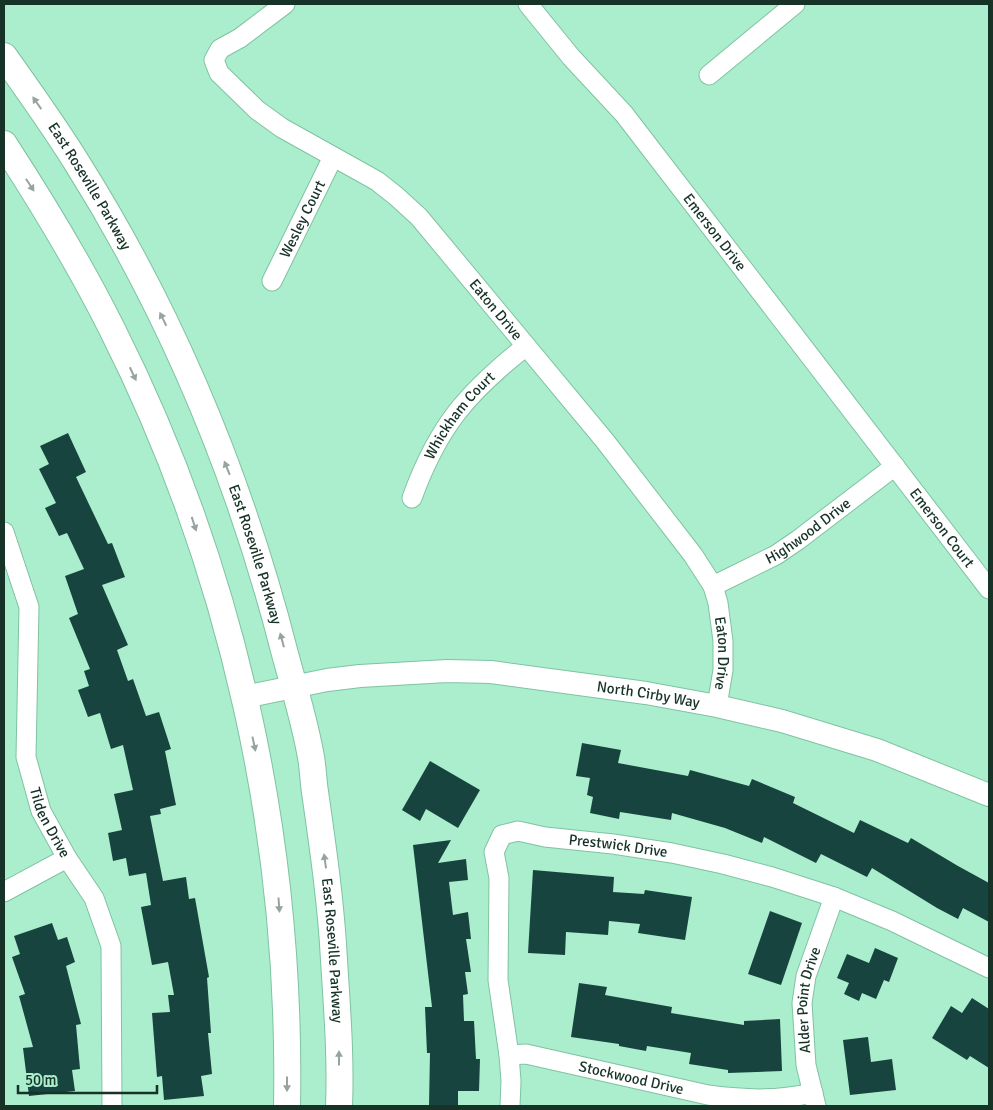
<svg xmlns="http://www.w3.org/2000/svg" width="993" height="1110" viewBox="0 0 993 1110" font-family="Signika,sans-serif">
  <rect width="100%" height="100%" fill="#aaeecd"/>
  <!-- building -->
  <g fill="#17443e">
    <polygon points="68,433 86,472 76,477 108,544 112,543 125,577 102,585 128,645 117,650 128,681 133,679 146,716 159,712 171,749 165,751 176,805 160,809 161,814 150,816 163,881 186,877 189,899 195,898 209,977 207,978 211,1033 208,1033 212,1074 201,1076 204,1096 164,1100 162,1076 157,1077 152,1013 170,1012 168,995 174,995 168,962 152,965 141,907 151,905 146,873 129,876 126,858 113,861 108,833 122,830 114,794 133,790 123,745 111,749 100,713 88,717 78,690 89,686 84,671 90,669 69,618 78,614 65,576 84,569 67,533 59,536 45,508 56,503 39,469 49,464 40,446"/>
    <polygon points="582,743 621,750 618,763 688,776 690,770 749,786 752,779 795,797 793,803 854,833 860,820 908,843 911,838 958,866 989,883 989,922 963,908 958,919 937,908 872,868 867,877 821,854 816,863 764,837 762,843 725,828 672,813 671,820 620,812 619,819 590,813 593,797 587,795 590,778 576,776"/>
    <polygon points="430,761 480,790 458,828 426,809 420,821 402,810"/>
    <polygon points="451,840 438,863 466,859 468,880 449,882 453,915 468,912 471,939 466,939 471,972 465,972 468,994 463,995 464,1021 474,1021 476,1059 480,1059 479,1091 458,1091 458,1106 429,1106 430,1053 427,1053 425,1007 432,1007 413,845"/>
    <polygon points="533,870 614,877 613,892 644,894 645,890 692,897 685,940 638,933 640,924 609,921 608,935 566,932 565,955 528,953"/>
    <polygon points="770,911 802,923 781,985 748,974"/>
    <polygon points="52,923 58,940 67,937 75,962 66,966 81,1024 76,1025 80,1069 72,1070 75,1091 29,1096 23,1048 33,1047 19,996 25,994 12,957 20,954 14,936"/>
    <polygon points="875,948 898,958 889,982 884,980 876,999 862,993 859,1001 844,994 849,983 837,978 847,954 869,963"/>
    <polygon points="579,983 607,987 605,995 672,1007 671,1013 744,1025 744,1021 780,1019 782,1071 728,1073 728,1070 689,1064 691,1053 647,1046 646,1051 619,1046 619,1044 571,1037"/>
    <polygon points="972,998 989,1009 989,1068 970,1056 967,1060 932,1038 951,1006 962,1013"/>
    <polygon points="868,1037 871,1062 892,1059 896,1090 850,1095 843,1040"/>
  </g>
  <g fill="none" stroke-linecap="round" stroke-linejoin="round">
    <defs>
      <g id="minor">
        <path id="s1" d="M285 4 240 38 220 49 214 60 219 73 257 110 282 128 377 181 396 196 419 217 605 441 693 555 713 586 718 603 723 641V670L717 706"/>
        <path id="s2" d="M528 4 571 57 624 114 989 589"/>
        <polyline points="709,75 795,4"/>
        <path id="s3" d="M272 281 333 157"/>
        <path id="s4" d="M412 498C438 426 467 393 526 346"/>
        <path id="s5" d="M4 532 29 607 26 757 41 811 67 858 94 898 111 946 112 1106"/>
        <path id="s6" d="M713 586 776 555 798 540 895 466"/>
        <polyline points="4,892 67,858"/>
        <path id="s7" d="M509 1055 526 1054 708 1095C746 1100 776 1101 813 1093"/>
        <path id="s8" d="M510 1106 511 1081 509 1055 498 980 499 878 494 852 502 835 518 831 545 837 613 844 672 853 723 864 772 877 834 897 892 921 989 968"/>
        <path id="s9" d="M816 1106 806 1065 802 1003 806 976 834 897"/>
      </g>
      <g id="tertiary">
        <path id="s10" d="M244 697 327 680 360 676 447 671 491 672 646 693 717 706 782 721 877 750 989 795"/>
      </g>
      <g id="secondary">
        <path id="s11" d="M4 56C29 91 54 126 77 163 172 314 241 481 285 654 294 687 304 719 310 752 313 765 313 779 315 792 323 848 331 903 334 960 337 1008 341 1057 339 1106"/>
        <path d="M4 144C43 204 80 265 112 329 233 569 292 839 287 1106"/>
      </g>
    </defs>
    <!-- minor casing -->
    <use href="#minor" stroke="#7fc3a2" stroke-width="21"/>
    <!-- tertiary casing -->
    <use href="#tertiary" stroke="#7fc3a2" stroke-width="24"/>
    <!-- secondary casing -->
    <use href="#secondary" stroke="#7fc3a2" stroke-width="28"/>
    <!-- minor -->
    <use href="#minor" stroke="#fff" stroke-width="19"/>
    <!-- tertiary -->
    <use href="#tertiary" stroke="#fff" stroke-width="22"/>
    <!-- secondary -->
    <use href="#secondary" stroke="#fff" stroke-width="26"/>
  </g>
  <!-- one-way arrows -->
  <defs><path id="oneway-solid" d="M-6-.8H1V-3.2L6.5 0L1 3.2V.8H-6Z" transform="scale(1.25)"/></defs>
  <g fill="#97a39e">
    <use href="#oneway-solid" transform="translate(37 103) rotate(-125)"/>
    <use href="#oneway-solid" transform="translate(30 185) rotate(57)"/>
    <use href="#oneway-solid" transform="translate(163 319) rotate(-116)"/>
    <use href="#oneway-solid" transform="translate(133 374) rotate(65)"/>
    <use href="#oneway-solid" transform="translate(227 468) rotate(-112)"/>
    <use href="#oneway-solid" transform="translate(194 524) rotate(72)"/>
    <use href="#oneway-solid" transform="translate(282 640) rotate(-105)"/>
    <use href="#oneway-solid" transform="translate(254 744) rotate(78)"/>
    <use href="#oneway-solid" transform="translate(325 861) rotate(-98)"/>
    <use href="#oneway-solid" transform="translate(279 905) rotate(86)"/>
    <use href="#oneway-solid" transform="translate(339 1058) rotate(-90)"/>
    <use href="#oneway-solid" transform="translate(287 1084) rotate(90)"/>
  </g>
  <g text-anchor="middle" stroke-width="5" stroke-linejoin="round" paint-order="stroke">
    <!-- street labels -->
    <g font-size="15" fill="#173327" stroke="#aaeecd">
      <text dy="5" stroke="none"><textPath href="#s11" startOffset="156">East Roseville Parkway</textPath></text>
      <text dy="5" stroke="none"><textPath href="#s3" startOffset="69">Wesley Court</textPath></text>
      <text dy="5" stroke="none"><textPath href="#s2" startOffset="295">Emerson Drive</textPath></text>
      <text dy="5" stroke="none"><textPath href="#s1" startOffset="474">Eaton Drive</textPath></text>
      <text dy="5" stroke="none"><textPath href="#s4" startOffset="96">Whickham Court</textPath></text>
      <text dy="5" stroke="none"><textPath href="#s2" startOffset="668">Emerson Court</textPath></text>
      <text dy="5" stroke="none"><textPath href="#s6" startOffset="110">Highwood Drive</textPath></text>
      <text dy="5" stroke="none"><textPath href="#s11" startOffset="561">East Roseville Parkway</textPath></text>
      <text dy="5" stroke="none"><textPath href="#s1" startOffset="894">Eaton Drive</textPath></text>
      <text dy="5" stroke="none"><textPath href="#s10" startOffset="408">North Cirby Way</textPath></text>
      <text dy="5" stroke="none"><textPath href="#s5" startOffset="299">Tilden Drive</textPath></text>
      <text dy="5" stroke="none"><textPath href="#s8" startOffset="392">Prestwick Drive</textPath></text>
      <text dy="5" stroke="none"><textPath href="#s11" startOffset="966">East Roseville Parkway</textPath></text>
      <text dy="5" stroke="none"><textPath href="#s9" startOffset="108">Alder Point Drive</textPath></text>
      <text dy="5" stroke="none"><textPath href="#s7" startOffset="125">Stockwood Drive</textPath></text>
    </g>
  </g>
  <!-- border -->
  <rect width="993" height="1110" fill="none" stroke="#173327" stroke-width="10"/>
  <!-- scale -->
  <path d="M18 1085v8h139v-8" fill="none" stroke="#173327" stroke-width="2.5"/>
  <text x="25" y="1085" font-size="15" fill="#173327" stroke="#aaeecd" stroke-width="4" paint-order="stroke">50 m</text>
</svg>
